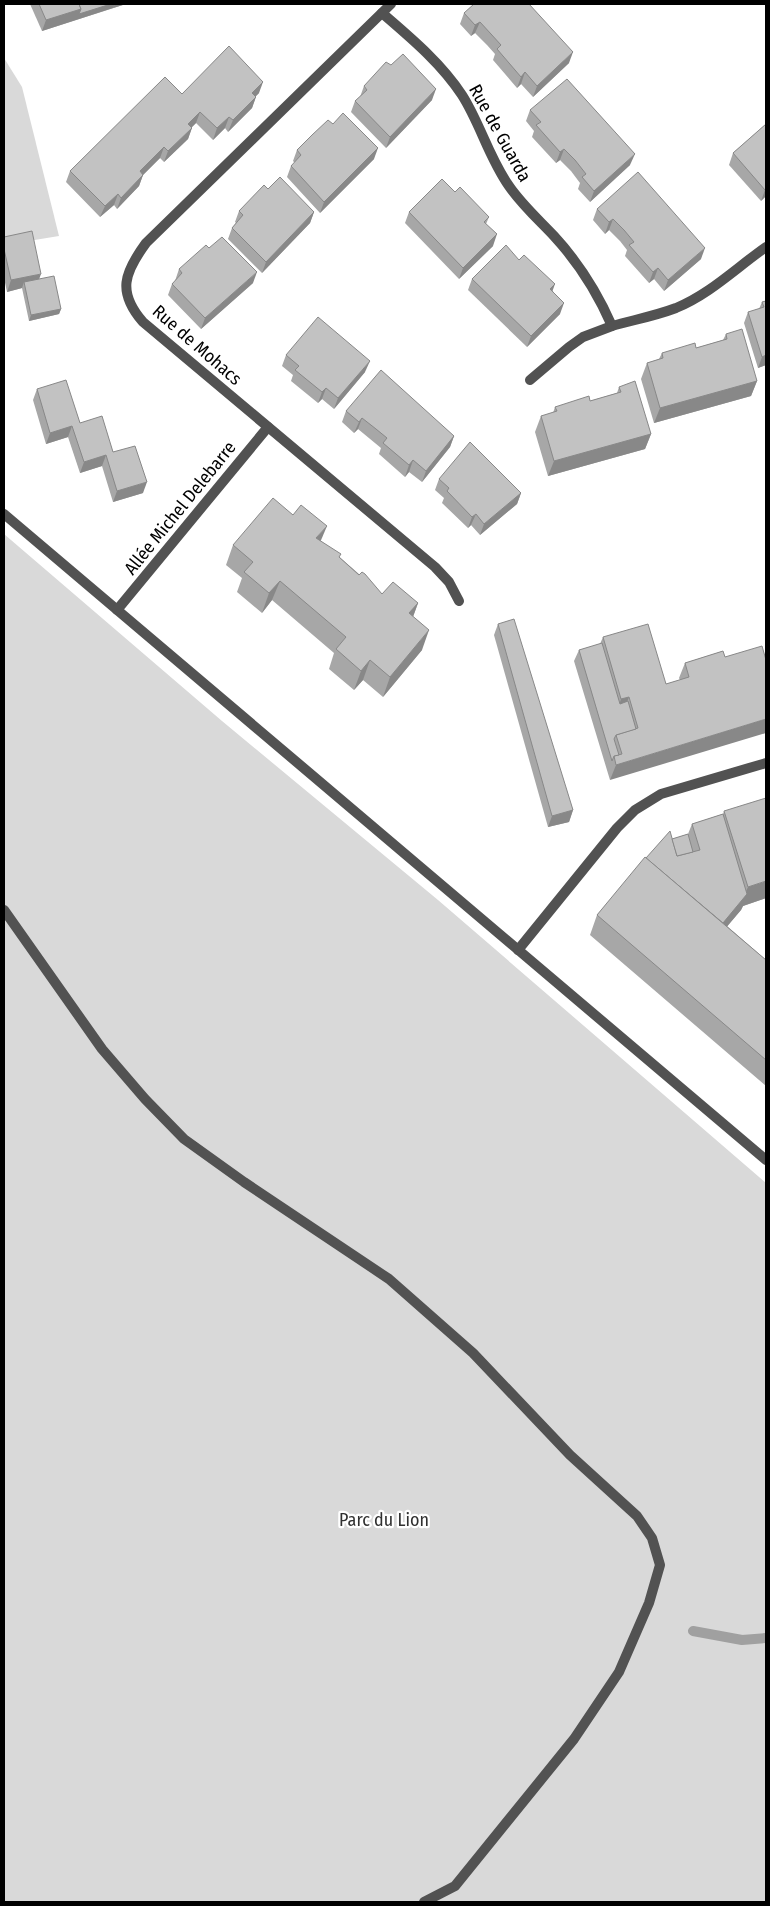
<svg xmlns="http://www.w3.org/2000/svg" width="770" height="1906" viewBox="0 0 770 1906" font-family="'Fira Sans Condensed',sans-serif">
  <rect width="100%" height="100%" fill="#fff"/>
  <!-- green -->
  <g fill="#d9d9d9">
    <polygon points="4,58 22,87 59,236 4,245"/>
    <polygon points="4,534 222,721 438,900 766,1183 766,1902 4,1902"/>
  </g>
  <g fill="none" stroke-linecap="round" stroke-linejoin="round">
    <!-- stream -->
    <polyline stroke="#a0a0a0" stroke-width="10" points="693,1631 742,1640 766,1638"/>
    <!-- lane -->
    <polyline stroke="#525252" stroke-width="10" points="4,910 102,1049 145,1099 184,1139 244,1182 389,1279 473,1353 570,1455 637,1516 652,1538 660,1565 649,1603 619,1672 574,1739 455,1886 424,1902"/>
    <!-- street -->
    <g stroke="#525252" stroke-width="10">
      <path d="M391 4 146 243C124 273 117 292 143 322L435 567 449 582 459 601"/>
      <path d="M382 13C411 38 441 63 462 95 480 123 489 158 509 186 522 205 539 220 554 236 578 262 598 294 612 326L583 337 569 347 530 380"/>
      <path d="M612 326C633 320 655 316 676 308 710 294 736 268 766 247"/>
      <polyline points="4,514 766,1160"/>
      <polyline points="117,610 268,427"/>
      <polyline points="518,950 617,828 635,810 661,794 766,763"/>
    </g>
  </g>
  <!-- wall -->
  <g fill="#a7a7a7">
    <polygon points="30,4 126,4 42,31"/>
    <polygon points="464,13 569,63 533,97 521,84 517,88 493,60 495,54 487,45 475,33 471,36 460,24"/>
    <polygon points="364,86 432,100 386,148 351,112 355,101 360,97"/>
    <polygon points="259,93 256,96 252,108 228,132 225,128 213,140 196,123 192,127 188,139 164,162 160,158 143,175 139,186 117,209 114,205 100,217 66,182 70,171 182,94"/>
    <polygon points="530,110 630,165 590,202 578,189 580,183 571,171 560,160 556,163 532,137 534,131 526,121"/>
    <polygon points="333,124 374,159 320,213 287,177 291,166 295,163 293,161 297,150"/>
    <polygon points="766,124 766,196 761,201 729,165 733,153"/>
    <polygon points="268,189 314,212 310,223 262,273 228,239 232,228 236,223 235,222 239,211"/>
    <polygon points="455,192 489,217 486,224 493,246 459,279 405,223 409,212"/>
    <polygon points="597,209 701,259 664,291 654,279 649,283 625,256 627,250 620,241 609,230 605,234 593,220"/>
    <polygon points="4,237 39,279 61,309 59,314 29,321 22,288 7,292 4,278"/>
    <polygon points="519,260 553,291 560,314 527,347 468,290 472,279"/>
    <polygon points="179,269 253,283 201,329 168,295 172,284 175,281"/>
    <polygon points="766,301 766,365 758,368 744,323 748,312 759,309 762,302"/>
    <polygon points="726,334 757,381 751,396 654,423 641,379 647,363 659,359 662,353 696,348 723,340"/>
    <polygon points="286,355 365,372 334,409 322,399 318,403 291,381 293,375 282,366"/>
    <polygon points="619,387 651,434 645,449 548,476 535,432 541,416 553,413 555,407 590,401 617,393"/>
    <polygon points="37,389 80,423 113,452 143,493 113,502 102,466 80,473 68,437 46,444 33,400"/>
    <polygon points="346,411 454,436 450,447 422,482 409,472 405,477 379,454 381,448 358,429 354,433 342,422"/>
    <polygon points="439,479 521,493 517,504 480,535 471,525 468,528 442,503 444,498 435,490"/>
    <polygon points="321,541 382,594 418,603 413,617 422,650 383,697 363,680 354,690 329,669 334,653 272,600 262,613 237,592 242,578 226,565 233,545"/>
    <polygon points="498,624 573,810 569,822 548,827 494,635"/>
    <polygon points="603,637 666,684 680,680 679,678 685,663 723,651 610,780 574,661 579,650 600,644"/>
    <polygon points="724,811 766,898 743,906 741,910 727,926 766,960 766,1086 590,935 597,915 646,858 672,839 688,834 692,824 723,814"/>
  </g>
  <!-- shaded-wall -->
  <g fill="#888">
    <polygon points="111,4 115,4 113,8 42,31 46,20 81,9"/>
    <polygon points="115,4 126,4 113,8"/>
    <polygon points="480,22 475,33 471,36 475,25"/>
    <polygon points="573,52 569,63 533,97 537,86"/>
    <polygon points="525,72 521,84 517,88 521,77"/>
    <polygon points="263,82 259,93 248,104 252,93"/>
    <polygon points="436,89 432,100 386,148 390,137"/>
    <polygon points="256,97 252,108 228,132 233,120"/>
    <polygon points="200,112 196,123 184,135 188,124"/>
    <polygon points="229,117 225,128 213,140 217,128"/>
    <polygon points="192,128 188,139 164,162 168,151"/>
    <polygon points="164,147 160,158 143,175 139,186 117,209 121,198 140,171"/>
    <polygon points="378,148 374,159 320,213 324,202"/>
    <polygon points="564,149 560,160 556,163 560,152"/>
    <polygon points="635,154 630,165 590,202 594,191"/>
    <polygon points="766,189 766,196 761,201 765,190"/>
    <polygon points="118,194 114,205 100,217 105,206"/>
    <polygon points="314,212 310,223 262,273 266,262"/>
    <polygon points="613,219 609,230 605,234 609,222"/>
    <polygon points="497,234 493,246 459,279 463,268"/>
    <polygon points="705,248 701,259 664,291 668,280"/>
    <polygon points="658,268 654,279 649,283 653,272"/>
    <polygon points="257,272 253,283 201,329 205,318"/>
    <polygon points="41,274 37,285 24,282 22,288 7,292 11,280"/>
    <polygon points="555,284 551,295 550,289"/>
    <polygon points="564,303 560,314 527,347 531,336"/>
    <polygon points="61,309 59,314 29,321 31,315"/>
    <polygon points="766,355 766,365 758,368 762,357"/>
    <polygon points="370,361 365,372 334,409 338,398"/>
    <polygon points="757,381 751,396 654,423 660,408"/>
    <polygon points="326,388 322,399 318,403 322,392"/>
    <polygon points="362,418 358,429 354,433 359,422"/>
    <polygon points="72,426 68,437 46,444 50,433"/>
    <polygon points="651,434 645,449 548,476 554,461"/>
    <polygon points="454,436 450,447 422,482 426,471"/>
    <polygon points="106,455 102,466 80,473 84,462"/>
    <polygon points="413,460 409,472 405,477 409,465"/>
    <polygon points="147,482 143,493 113,502 117,491"/>
    <polygon points="521,493 517,504 480,535 484,524"/>
    <polygon points="476,514 471,525 468,528 472,517"/>
    <polygon points="327,526 319,545 316,538"/>
    <polygon points="280,581 272,600 262,613 269,593"/>
    <polygon points="418,603 411,622 409,613"/>
    <polygon points="429,630 422,650 383,697 390,677"/>
    <polygon points="370,660 363,680 354,690 361,671"/>
    <polygon points="629,697 623,713 616,715 621,699"/>
    <polygon points="766,719 766,733 610,780 616,765"/>
    <polygon points="573,810 569,822 548,827 552,816"/>
    <polygon points="766,881 766,898 743,906 741,910 715,941 720,926 743,898 748,887"/>
  </g>
  <!-- building -->
  <g fill="#c2c2c2" stroke="#888">
    <polygon points="39,4 79,4 81,9 46,20"/>
    <polygon points="79,4 111,4 79,14 81,9"/>
    <polygon points="474,4 529,4 573,52 537,86 525,72 521,77 497,49 501,45 491,34 480,22 475,25 464,13"/>
    <polygon points="229,46 263,82 252,93 256,97 233,120 229,117 217,128 200,112 188,124 192,128 168,151 164,147 140,171 143,175 121,198 118,194 105,206 70,171 165,77 182,94"/>
    <polygon points="403,54 436,89 390,137 355,101 367,90 364,86 386,62 391,65"/>
    <polygon points="567,79 635,154 594,191 582,177 586,174 575,160 564,149 560,152 536,125 541,122 530,110"/>
    <polygon points="343,113 378,148 324,202 291,166 301,155 297,150 312,135 328,120 333,124"/>
    <polygon points="766,124 766,189 765,190 733,153"/>
    <polygon points="638,172 705,248 668,280 658,268 653,272 629,245 634,242 624,230 613,219 609,222 597,209"/>
    <polygon points="280,177 314,212 266,262 232,228 243,215 239,211 264,185 268,189"/>
    <polygon points="442,179 455,192 460,187 489,217 484,222 497,234 463,268 409,212"/>
    <polygon points="32,231 41,274 11,280 4,249 4,237"/>
    <polygon points="222,237 257,272 205,318 172,284 182,273 179,269 206,245 209,248"/>
    <polygon points="506,245 519,260 524,255 555,284 550,289 564,303 531,336 472,279"/>
    <polygon points="54,276 61,309 31,315 24,282"/>
    <polygon points="766,301 766,355 762,357 748,312 764,307 762,302"/>
    <polygon points="318,317 370,361 338,398 326,388 322,392 295,370 299,366 286,355"/>
    <polygon points="742,329 757,381 660,408 647,363 663,358 662,353 695,343 696,348 727,339 726,334"/>
    <polygon points="381,370 454,436 426,471 413,460 409,465 383,443 387,438 376,429 362,418 359,422 346,411"/>
    <polygon points="66,380 80,423 102,416 113,452 135,446 147,482 117,491 106,455 84,462 72,426 50,433 37,389"/>
    <polygon points="635,381 651,434 554,461 541,416 557,411 555,407 589,396 590,401 621,392 619,387"/>
    <polygon points="470,442 521,493 484,524 476,514 472,517 447,491 449,488 439,479"/>
    <polygon points="273,498 293,515 301,505 327,526 316,538 341,554 339,557 359,575 362,572 365,574 382,594 393,582 418,603 409,613 429,630 390,677 370,660 361,671 336,649 346,637 280,581 269,593 244,572 253,562 233,545"/>
    <polygon points="514,619 573,810 552,816 498,624"/>
    <polygon points="648,624 666,684 689,677 685,663 723,651 725,657 762,646 766,660 766,719 616,765 614,756 622,754 616,735 638,728 629,697 621,699 603,637"/>
    <polygon points="602,643 620,704 628,701 636,729 616,735 614,739 619,755 614,756 612,761 579,650"/>
    <polygon points="766,798 766,881 748,887 724,811"/>
    <polygon points="723,814 747,894 723,923 646,858 670,831 677,856 700,850 692,824"/>
    <polygon points="688,834 693,852 677,856 672,839"/>
    <polygon points="645,857 766,960 766,1060 597,915"/>
  </g>
  <g text-anchor="middle" stroke-width="4.5" stroke-linejoin="round" paint-order="stroke">
    <!-- street labels -->
    <g font-size="18" fill="#000" stroke="#fff">
      <text transform="translate(500 133) rotate(61)" y="6">Rue de Guarda</text>
      <text transform="translate(197 345) rotate(41)" y="6">Rue de Mohacs</text>
      <text transform="translate(180 508) rotate(-51)" y="6">Allée Michel Delebarre</text>
    </g>
    <!-- park labels -->
    <g font-size="18" fill="#303030" stroke="#fff">
      <text x="384" y="1526">Parc du Lion</text>
    </g>
  </g>
  <!-- border -->
  <rect width="770" height="1906" fill="none" stroke="#000000" stroke-width="10"/>
</svg>
